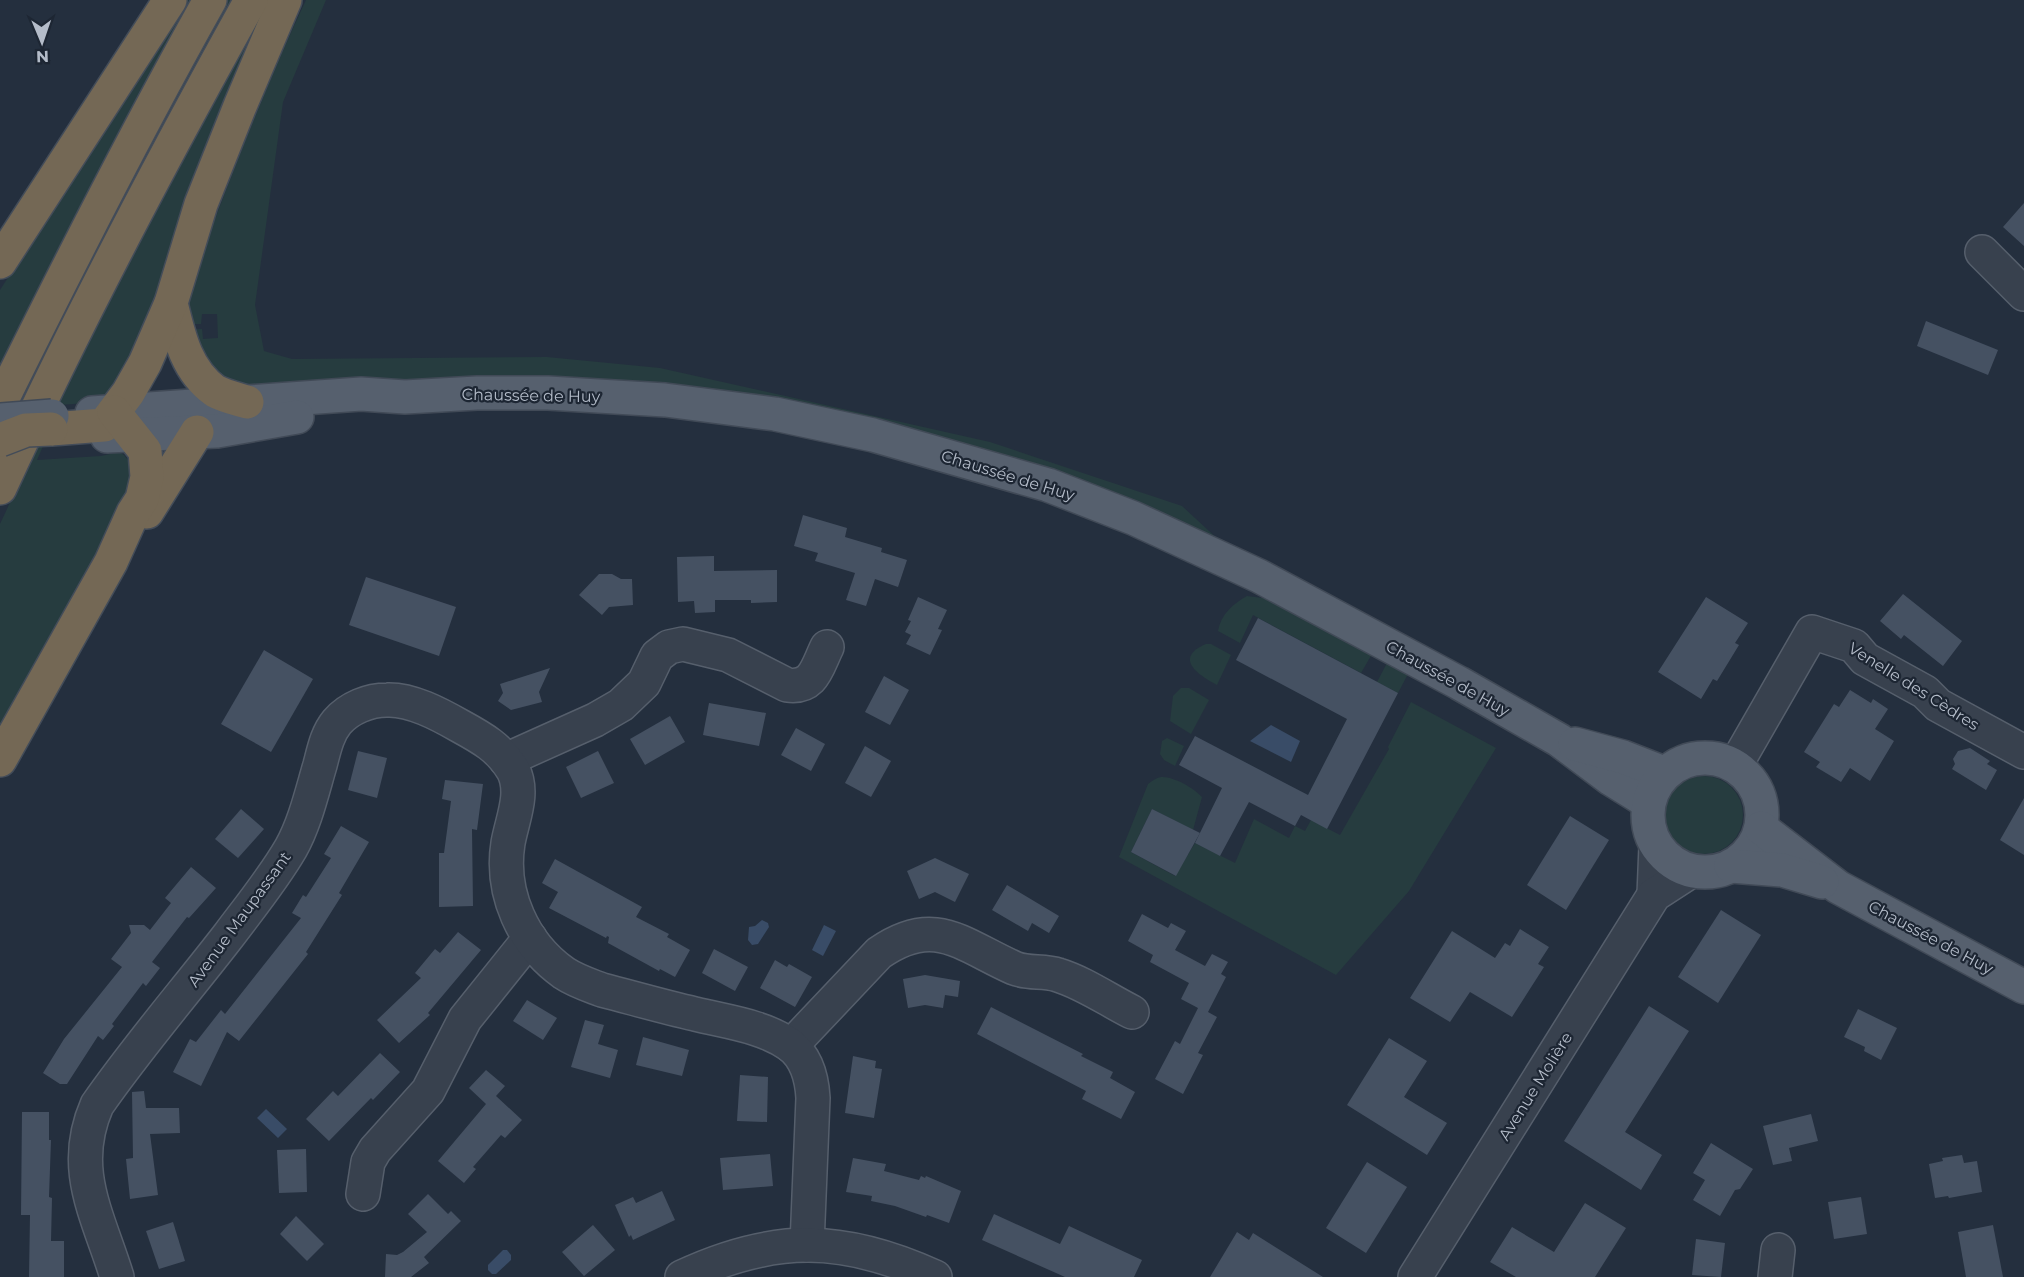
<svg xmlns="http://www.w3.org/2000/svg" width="2024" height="1277" viewBox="0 0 2024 1277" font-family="Montserrat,sans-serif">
  <rect width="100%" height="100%" fill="#242f3e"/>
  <!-- green -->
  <g fill="#263c3f">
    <path d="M188 0H194C124 121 60 245 0 370V290Z"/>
    <polygon points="226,0 233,0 0,455 0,439 82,270"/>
    <path d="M267 0 124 379C105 401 89 403 61 405L37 460 101 456 119 452 124 455 131 464V498L49 639 0 732V524L83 346Z"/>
    <path d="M306 0H326L283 102 255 305 264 351 292 359 547 357 660 368 990 442 1182 506 1222 543 886 427 301 392 223 382 186 330 202 329 203 339 218 338 217 314H202L201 324H185C186 288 203 252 215 219 243 145 272 72 306 0Z"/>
    <path d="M1247 596 1263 598 1372 654 1361 673 1253 615 1240 643 1218 631C1221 614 1233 604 1247 596Z"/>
    <path d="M1206 644H1211L1231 655 1217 685C1198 675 1173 658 1206 644Z"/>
    <polygon points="1387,663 1408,674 1398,693 1377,682"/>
    <polygon points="1181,688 1189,688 1209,700 1191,734 1170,721 1173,696"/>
    <path d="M1411 702 1496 748 1409 891 1336 975 1119 857 1148 784C1152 781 1156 778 1161 777 1173 776 1194 788 1202 797L1193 830 1152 809 1131 852 1175 876 1195 843 1235 863 1254 819 1289 838 1295 826 1305 831 1311 820 1340 835 1389 749 1388 747Z"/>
    <polygon points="1167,738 1184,746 1175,766 1164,760 1160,754 1162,741"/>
    <circle cx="1704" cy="815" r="39"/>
  </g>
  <!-- water -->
  <g fill="#394c67">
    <polygon points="1271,725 1300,741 1291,762 1250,741"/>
    <polygon points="762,920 768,923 769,927 758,944 752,945 748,940 749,927 755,926"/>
    <polygon points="824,925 836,931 823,956 812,950"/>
    <polygon points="266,1109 287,1129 278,1138 257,1118"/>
    <polygon points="503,1250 507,1250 511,1255 511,1260 496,1274 492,1274 488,1270 488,1265"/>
  </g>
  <!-- building -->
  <g fill="#455162">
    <polygon points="2024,203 2024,246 2003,227"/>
    <polygon points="1926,321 1998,350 1988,375 1917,346"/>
    <polygon points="803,515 847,528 845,537 882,548 881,552 907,560 898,587 875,579 866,606 846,600 855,573 815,561 818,553 794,546"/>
    <polygon points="714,556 714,571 777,570 777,602 751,603 751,600 715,600 715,612 695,613 694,601 678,602 677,557"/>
    <polygon points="599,574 612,574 621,579 632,579 633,605 609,607 602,615 579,595"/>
    <polygon points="366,577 456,607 439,656 349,625"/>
    <polygon points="1903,594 1962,641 1943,666 1904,635 1901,639 1880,621"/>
    <polygon points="918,597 947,610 938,629 942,630 930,655 906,644 911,635 905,632 911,621 908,620"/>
    <polygon points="1706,597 1748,623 1735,643 1739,645 1717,681 1713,679 1701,699 1658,672"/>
    <polygon points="1258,618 1398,693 1327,829 1301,815 1295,826 1249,802 1220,856 1195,843 1222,788 1179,765 1195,736 1308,795 1347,719 1236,660"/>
    <polygon points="264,650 313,679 271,752 221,724"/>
    <polygon points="550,668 539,692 542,702 511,710 498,701 503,693 500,684"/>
    <polygon points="884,676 909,690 890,725 865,712"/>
    <polygon points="1850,690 1871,703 1873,699 1888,709 1875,729 1894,741 1870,781 1850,768 1841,782 1816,767 1820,762 1804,752 1834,704 1839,707"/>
    <polygon points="709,703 766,713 759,746 703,735"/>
    <polygon points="670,716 685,742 645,765 630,739"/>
    <polygon points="796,728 825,744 811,771 781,755"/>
    <polygon points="865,746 891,761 871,797 845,783"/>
    <polygon points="1970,748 1990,761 1987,764 1997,770 1986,790 1952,769 1955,764 1953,759 1958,751"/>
    <polygon points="358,751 387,758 377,798 348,790"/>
    <polygon points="598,751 614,783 581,798 566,767"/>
    <polygon points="445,780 483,784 477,830 472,829 473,906 439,907 439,853 444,853 451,801 442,799"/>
    <polygon points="2024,798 2024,855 2000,840"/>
    <polygon points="241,809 264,829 238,858 215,839"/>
    <polygon points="1152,809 1200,833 1176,876 1131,852"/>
    <polygon points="1570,816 1609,840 1566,910 1527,885"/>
    <polygon points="341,826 369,842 339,893 342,895 306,952 308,954 239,1041 227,1032 201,1086 173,1072 190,1039 196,1042 221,1010 225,1014 301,918 292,913 303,895 306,897 331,858 324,854"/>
    <polygon points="935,858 969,874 955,902 935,892 919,899 907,871"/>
    <polygon points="555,859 642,907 636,917 669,934 667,937 690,950 675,977 660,969 659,971 608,943 609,937 607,936 606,938 549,908 558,892 542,883"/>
    <polygon points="191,867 216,888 189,918 187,917 152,962 160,968 146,986 143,983 112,1024 114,1026 103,1040 98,1036 67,1084 60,1084 43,1073 64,1039 122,967 111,959 131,933 129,925 144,925 150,930 171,903 165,898"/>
    <polygon points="1007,885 1059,916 1049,933 1032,923 1028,931 992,910"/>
    <polygon points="1721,910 1761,935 1718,1003 1678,977"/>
    <polygon points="1142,914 1168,928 1171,923 1186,931 1175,950 1205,966 1212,954 1228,962 1221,974 1226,977 1208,1012 1217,1017 1198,1053 1203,1055 1183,1094 1155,1079 1175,1041 1180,1044 1198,1008 1181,999 1189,983 1150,962 1153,955 1128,941"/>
    <polygon points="1520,929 1549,947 1538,964 1544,967 1512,1017 1470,992 1450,1022 1410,998 1452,931 1495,958 1505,943 1510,946"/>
    <polygon points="458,932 481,950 428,1013 430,1015 399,1043 377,1020 421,978 415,973 435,949 440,953"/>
    <polygon points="714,949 748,967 735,991 702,973"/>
    <polygon points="775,960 787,967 789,964 812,977 795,1007 760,988"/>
    <polygon points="925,975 960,981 958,997 945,995 943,1008 925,1005 908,1008 903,979"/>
    <polygon points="527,1000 557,1018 543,1040 513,1021"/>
    <polygon points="1649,1006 1689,1031 1625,1132 1662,1155 1641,1190 1564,1141"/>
    <polygon points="991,1007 1083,1054 1081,1056 1113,1072 1110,1078 1135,1092 1121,1119 1082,1099 1086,1091 977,1034"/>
    <polygon points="1858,1009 1897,1028 1881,1060 1864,1051 1865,1047 1844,1037"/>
    <polygon points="585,1020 604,1025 598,1044 618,1050 610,1078 571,1067"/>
    <polygon points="643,1037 689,1050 682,1076 636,1065"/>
    <polygon points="1389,1038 1427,1061 1404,1097 1447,1123 1427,1155 1347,1105"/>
    <polygon points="380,1053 400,1072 373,1100 371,1098 329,1141 306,1119 333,1091 338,1096"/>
    <polygon points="853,1056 876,1061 875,1068 882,1069 874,1118 845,1113"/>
    <polygon points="486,1070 505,1086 496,1096 522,1120 505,1138 501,1135 473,1167 476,1169 464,1183 438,1161 486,1104 469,1088"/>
    <polygon points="740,1075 768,1077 767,1122 737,1121"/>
    <polygon points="144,1091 146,1108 179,1108 180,1133 150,1134 158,1195 130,1199 126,1159 133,1158 132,1092"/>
    <polygon points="22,1112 49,1112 49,1140 51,1140 49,1197 52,1198 51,1241 64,1241 64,1277 29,1277 30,1215 21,1215"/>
    <polygon points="1811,1114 1818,1141 1789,1148 1792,1161 1773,1165 1763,1126"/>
    <polygon points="1711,1143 1753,1169 1740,1189 1735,1190 1720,1216 1693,1200 1705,1180 1693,1173"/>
    <polygon points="306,1149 307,1192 279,1193 277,1150"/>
    <polygon points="770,1154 773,1186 723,1190 720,1158"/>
    <polygon points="1962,1155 1964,1163 1977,1161 1982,1192 1949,1198 1948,1196 1935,1198 1929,1164 1943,1161 1942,1158"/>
    <polygon points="853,1158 886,1164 884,1171 919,1180 921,1176 925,1178 926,1176 961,1191 949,1223 927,1215 926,1217 895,1206 871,1201 872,1196 846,1192"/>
    <polygon points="1367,1162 1407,1187 1366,1253 1326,1228"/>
    <polygon points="662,1191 675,1220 633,1240 631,1235 629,1237 615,1205 633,1197 636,1203"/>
    <polygon points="428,1194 448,1214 451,1211 461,1221 424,1257 429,1263 411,1277 385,1277 386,1254 397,1255 403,1252 427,1232 408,1214"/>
    <polygon points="1861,1197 1867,1234 1834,1239 1828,1202"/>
    <polygon points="1585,1203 1626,1228 1595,1277 1516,1277 1490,1262 1512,1227 1554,1252"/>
    <polygon points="994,1214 1060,1244 1069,1226 1142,1260 1134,1277 1065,1277 982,1240"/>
    <polygon points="296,1216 324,1244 307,1261 280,1234"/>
    <polygon points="173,1222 185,1261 159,1269 146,1231"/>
    <polygon points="593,1225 615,1250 584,1276 562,1252"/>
    <polygon points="1993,1225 2003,1277 1966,1277 1958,1232"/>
    <polygon points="1237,1232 1249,1240 1253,1233 1323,1277 1210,1277"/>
    <polygon points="1696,1239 1725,1243 1721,1277 1692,1275"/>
  </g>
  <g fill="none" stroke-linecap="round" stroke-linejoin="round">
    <defs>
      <g id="minor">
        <polyline points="1982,252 2024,294"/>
        <path d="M506 760 595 720 621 705 644 683 657 656 669 647 683 644 728 655 787 685C814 689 817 667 827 647"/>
        <polyline points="1735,766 1812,632 1854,646 1865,659 1925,692 1938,705 2024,752"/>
        <polyline points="1654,895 1656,846"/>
        <path d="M791 1046 879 953C935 914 962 945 1014 968 1028 974 1044 970 1058 975 1084 983 1108 1000 1132 1012"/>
        <polyline points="363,1194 368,1162 375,1150 428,1091 465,1019 530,938"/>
        <path d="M117 1277C98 1215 69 1169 97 1105 138 1046 185 992 229 935 250 907 273 879 291 848 305 823 312 792 320 765 324 750 327 734 337 722 349 708 369 700 387 700 411 699 439 714 460 726 482 738 500 748 513 770 525 793 512 820 508 843 500 893 523 944 564 973 576 981 589 985 602 990 633 998 664 1007 695 1014 727 1022 763 1026 790 1045 807 1058 812 1079 813 1098L807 1245"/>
        <path d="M682 1277C774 1234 843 1235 935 1277"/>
        <polyline points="1415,1277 1654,895 1691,871"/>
        <polyline points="1775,1277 1778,1250"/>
      </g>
      <g id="major">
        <polyline points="92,413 361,394 405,397 477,393 548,393 665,400 775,414 873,435 1048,485 1133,518 1259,576 1459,683 1559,740 1611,779 1648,802"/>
        <polyline points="107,436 217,431 297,417"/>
        <polyline points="1575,744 1623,757 1664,773"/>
        <circle cx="1705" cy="815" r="57"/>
        <polyline points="1761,828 1838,887 2024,987"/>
        <polyline points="1731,866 1782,870 1822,882"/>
      </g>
      <g id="highway">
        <polyline points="0,262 170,0"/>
        <path d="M171 303C179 336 186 370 215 391 224 396 237 399 247 402"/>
        <path d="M0 404C67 268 136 132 210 0"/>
        <polyline points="51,429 104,425 128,393 145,363 171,303 201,204 240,106 285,0"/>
        <path d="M0 488C76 322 162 160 251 0"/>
        <polyline points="147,512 197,432"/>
        <polyline points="0,760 111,562 133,513 142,499 147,477 145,451 114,412"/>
      </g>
    </defs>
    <!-- minor casing -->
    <use href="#minor" stroke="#565f6c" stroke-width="36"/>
    <!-- major casing -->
    <use href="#major" stroke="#414a57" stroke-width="36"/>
    <!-- highway casing -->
    <use href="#highway" stroke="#434c59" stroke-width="36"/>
    <!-- minor -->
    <use href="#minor" stroke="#38414e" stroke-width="33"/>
    <!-- major -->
    <use href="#major" stroke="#56606e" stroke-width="33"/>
    <!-- highway -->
    <use href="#highway" stroke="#746855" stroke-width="33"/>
    <defs>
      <polyline id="major-bridge" points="0,420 52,416"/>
      <polyline id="highway-bridge" points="0,440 26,430 51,429"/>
    </defs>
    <!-- major-bridge casing -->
    <use href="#major-bridge" stroke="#414a57" stroke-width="36" stroke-linecap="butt"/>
    <!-- highway-bridge casing -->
    <use href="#highway-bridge" stroke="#434c59" stroke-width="36" stroke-linecap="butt"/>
    <!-- major-bridge -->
    <use href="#major-bridge" stroke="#56606e" stroke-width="33"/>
    <!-- highway-bridge -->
    <use href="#highway-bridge" stroke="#746855" stroke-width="33"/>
  </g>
  <g text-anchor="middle" stroke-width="4.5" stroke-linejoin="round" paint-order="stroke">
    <!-- street labels -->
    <g font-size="16" fill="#b4bcc9" stroke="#1d2633">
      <text transform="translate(531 395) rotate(1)" y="6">Chaussée de Huy</text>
      <text transform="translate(1008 475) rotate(17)" y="6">Chaussée de Huy</text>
      <text transform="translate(1448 678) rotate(29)" y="6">Chaussée de Huy</text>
      <text transform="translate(1914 686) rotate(32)" y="6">Venelle des Cèdres</text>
      <text transform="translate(239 919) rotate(-54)" y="6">Avenue Maupassant</text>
      <text transform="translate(1931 937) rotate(28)" y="6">Chaussée de Huy</text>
      <text transform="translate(1535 1086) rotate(-58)" y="6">Avenue Molière</text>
    </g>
  </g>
  <!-- north arrow -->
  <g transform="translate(42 42) rotate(178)" stroke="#1d2633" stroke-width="4.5" paint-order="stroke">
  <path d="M0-4.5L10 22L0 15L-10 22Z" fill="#b4bcc9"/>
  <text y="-9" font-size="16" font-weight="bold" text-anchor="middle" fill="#b4bcc9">N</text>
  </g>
</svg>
